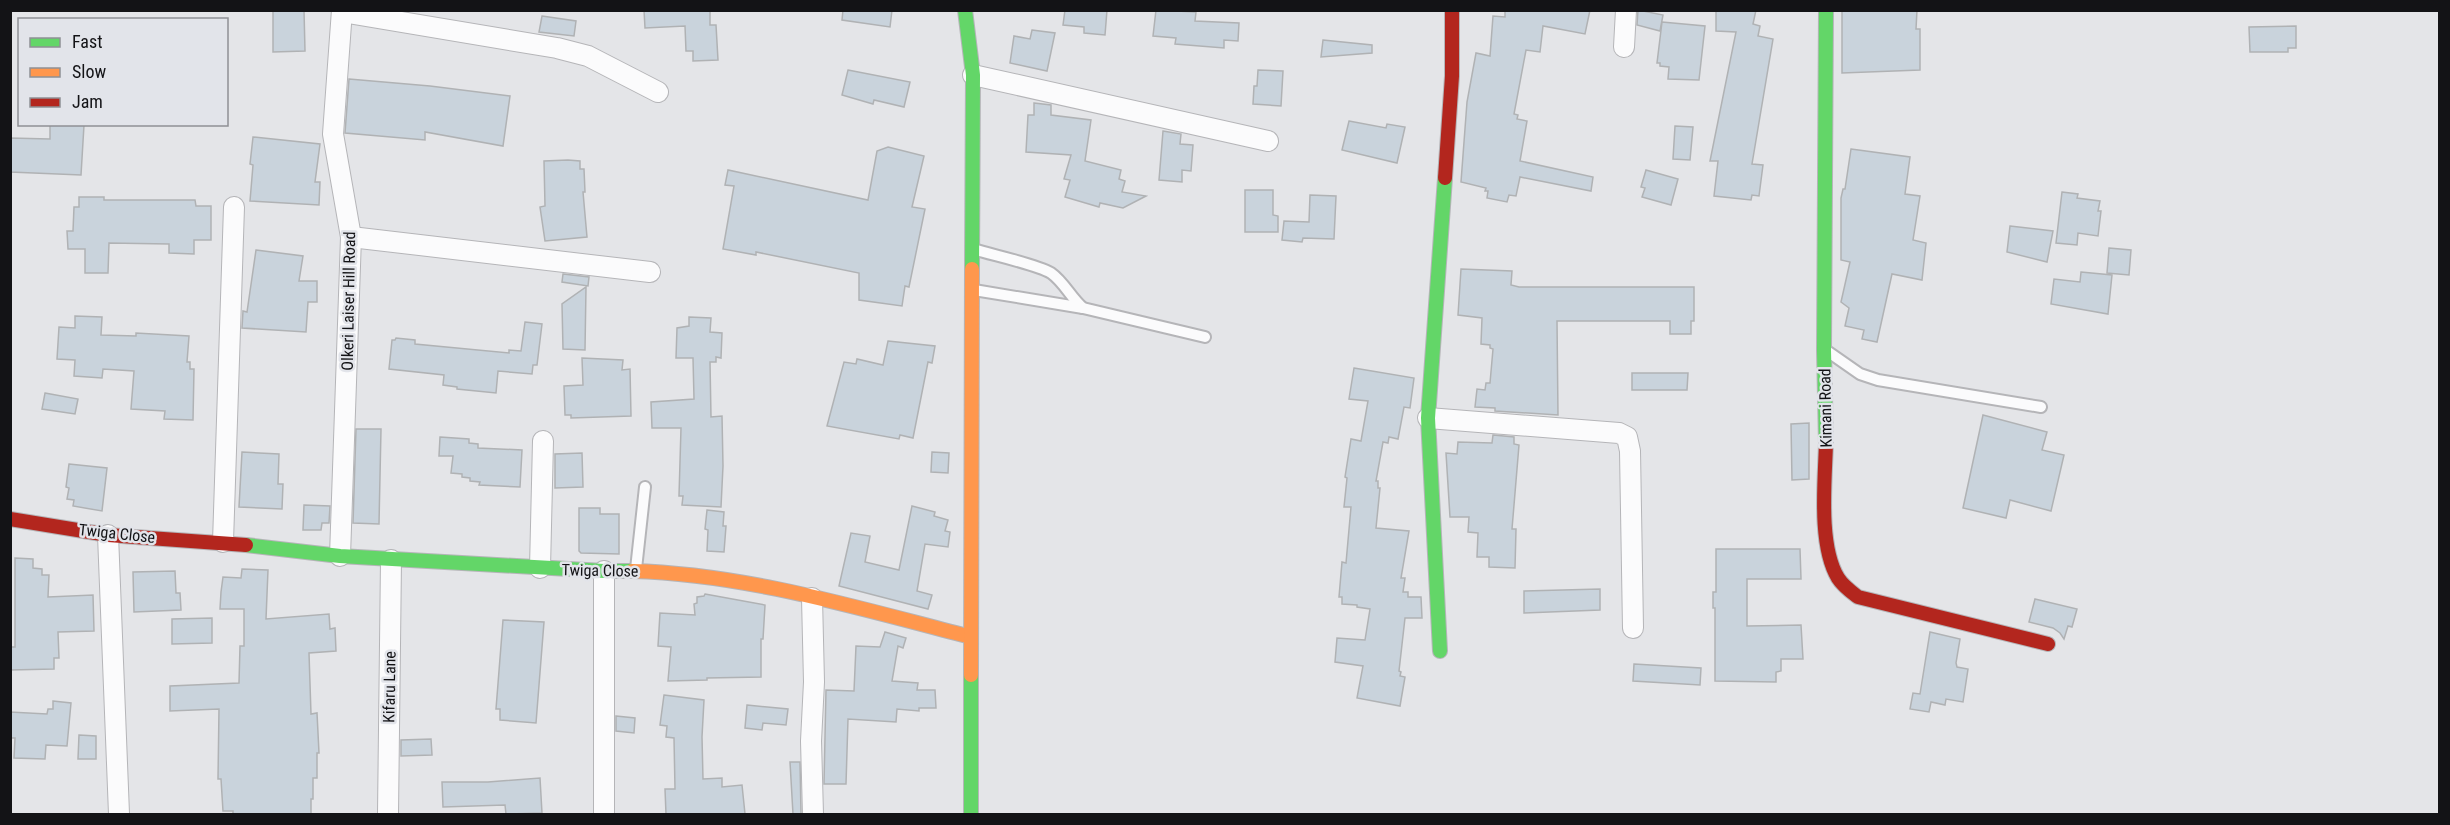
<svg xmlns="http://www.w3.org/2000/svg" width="2450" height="825" viewBox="0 0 2450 825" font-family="'Roboto Condensed',sans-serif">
  <rect width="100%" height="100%" fill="#e4e5e8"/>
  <!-- building -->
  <g fill="#c9d3dc" stroke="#b0b2b4" stroke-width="1.5">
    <polygon points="273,10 304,10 305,51 273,52"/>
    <polygon points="644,10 710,10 710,25 716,25 718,60 693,61 693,51 686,51 685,26 645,28"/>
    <polygon points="843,10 892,10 890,27 842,20"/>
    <polygon points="1065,10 1107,10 1105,35 1084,33 1084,27 1063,25"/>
    <polygon points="1156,10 1196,12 1195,21 1239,23 1238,41 1224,40 1224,48 1175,44 1176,38 1153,36"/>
    <polygon points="1505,10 1590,10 1585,34 1543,26 1540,52 1526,50 1514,114 1518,115 1517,119 1527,121 1520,161 1593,177 1591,191 1520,177 1516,196 1509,195 1507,202 1487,198 1488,191 1485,191 1486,188 1461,182 1467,102 1476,53 1490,56 1493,16 1505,17"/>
    <polygon points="1638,10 1663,15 1660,31 1637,25"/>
    <polygon points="1716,10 1756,10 1753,24 1760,26 1758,36 1773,39 1752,164 1763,165 1759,196 1752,195 1751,200 1714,196 1718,161 1710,161 1736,32 1716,31"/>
    <polygon points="1842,10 1917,10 1916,29 1920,29 1920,70 1842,73"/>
    <polygon points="542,16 576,21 574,36 539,32"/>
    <polygon points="1662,22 1705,26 1699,80 1668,79 1669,67 1660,66 1660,63 1657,63"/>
    <polygon points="2296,26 2296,48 2288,48 2288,52 2250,52 2249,27"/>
    <polygon points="1032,30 1055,33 1047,71 1010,63 1014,36 1030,39"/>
    <polygon points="1323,40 1372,45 1372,53 1321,57"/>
    <polygon points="848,70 910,82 904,107 874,100 873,104 842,95"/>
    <polygon points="1258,70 1283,71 1281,106 1253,104 1254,86 1257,86"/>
    <polygon points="349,79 430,86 510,96 503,146 425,132 425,140 345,133"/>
    <polygon points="1034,103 1051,105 1051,115 1091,120 1085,161 1121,170 1119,179 1125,181 1122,192 1146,196 1123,208 1100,203 1099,207 1065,197 1070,180 1064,179 1071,155 1026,152 1028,115 1034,115"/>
    <polygon points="1349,121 1386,128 1387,124 1405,127 1397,163 1342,150"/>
    <polygon points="50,124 84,125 81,175 10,172 10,138 50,139"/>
    <polygon points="1675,126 1693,127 1690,160 1673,159"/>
    <polygon points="1163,131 1181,134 1180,144 1193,145 1191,171 1182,170 1182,182 1159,180"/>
    <polygon points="253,137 320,144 315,182 320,182 319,205 250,201 253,165 250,164"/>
    <polygon points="888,147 924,156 912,207 925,209 909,287 905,286 902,306 859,300 859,273 756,252 756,255 723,249 734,186 725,185 728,170 868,200 877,151"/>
    <polygon points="1851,149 1910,157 1905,194 1920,196 1913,240 1926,243 1922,280 1892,274 1877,342 1862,339 1864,330 1845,326 1849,308 1841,302 1850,262 1841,260 1841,198 1843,189 1845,189"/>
    <polygon points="568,160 580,161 580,169 584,169 585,192 583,192 587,237 545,241 540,207 545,206 544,161"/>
    <polygon points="1646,170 1678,179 1671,205 1642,197 1645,188 1641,187"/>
    <polygon points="1245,190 1273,190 1273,215 1278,216 1278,232 1245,232"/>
    <polygon points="2062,192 2078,194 2077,198 2100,201 2098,211 2101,211 2098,236 2078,233 2077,245 2056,243"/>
    <polygon points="1310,195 1336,196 1334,239 1303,238 1302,242 1282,240 1284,221 1309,222"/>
    <polygon points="79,197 104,197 104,200 195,200 196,206 211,206 211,240 194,240 194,254 169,253 169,244 109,243 108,273 85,273 85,249 68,249 67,231 73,231 74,207 79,207"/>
    <polygon points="2010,226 2053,231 2047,262 2007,252"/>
    <polygon points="2109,248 2131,250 2129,275 2107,273"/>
    <polygon points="256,250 303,256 299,281 317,281 317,302 308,302 306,332 242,328 243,311 247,312"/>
    <polygon points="1461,269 1512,271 1511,285 1519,287 1694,287 1694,321 1691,321 1691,334 1670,334 1670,321 1557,321 1558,415 1495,411 1495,408 1475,407 1477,389 1485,390 1486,383 1490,383 1493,349 1490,348 1490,345 1481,344 1482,318 1458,315"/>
    <polygon points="2081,272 2112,275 2108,314 2051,304 2054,279 2080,282"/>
    <polygon points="563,274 589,277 588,286 562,282"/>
    <polygon points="586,287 585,350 563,349 562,304"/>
    <polygon points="75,316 102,317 101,335 136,336 136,333 189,336 187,362 190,362 190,369 194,369 193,420 164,419 165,411 131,409 134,371 103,369 102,378 74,376 75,360 57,359 59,327 75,328"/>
    <polygon points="689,317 711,318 710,332 722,333 721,358 716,357 716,362 710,362 711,417 722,416 723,466 721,507 682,505 683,496 679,496 681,428 652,428 651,402 694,399 693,358 676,358 677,328 689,326"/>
    <polygon points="525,322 542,324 537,365 533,365 532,374 498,371 496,393 457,389 457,387 443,385 444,375 389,369 392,340 395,340 396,338 415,340 415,344 509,353 509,350 521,351"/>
    <polygon points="888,341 935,346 932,363 928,362 913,438 900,435 899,439 827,426 844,362 856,364 857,359 883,365"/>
    <polygon points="582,358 623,360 622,370 630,369 631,416 571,418 571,415 565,415 564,386 583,385"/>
    <polygon points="1354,368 1414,378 1410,408 1404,407 1398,439 1389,437 1388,443 1383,442 1376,481 1378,481 1378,488 1380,488 1376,528 1409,531 1401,578 1405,578 1403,592 1408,592 1408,597 1421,597 1422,618 1405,618 1399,671 1401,672 1400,676 1405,677 1400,706 1357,698 1363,666 1335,662 1337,638 1365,640 1370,609 1357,607 1357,605 1342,604 1342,597 1339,597 1342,562 1346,563 1351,507 1344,507 1347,478 1345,477 1351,439 1361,441 1368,401 1349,399"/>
    <polygon points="1632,373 1688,373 1687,390 1632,390"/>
    <polygon points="45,393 78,399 75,414 42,409"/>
    <polygon points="1983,415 2047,432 2042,450 2064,455 2051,511 2010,500 2006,518 1963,508"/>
    <polygon points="1809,423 1809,479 1792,480 1791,424"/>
    <polygon points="356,429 381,429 379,524 353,523"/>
    <polygon points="1493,435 1514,437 1514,444 1519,445 1512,529 1516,529 1515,568 1489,567 1489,557 1477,557 1478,533 1468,532 1469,517 1450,517 1446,453 1457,454 1458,442 1492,443"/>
    <polygon points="440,437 469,439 469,443 478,444 478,448 522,450 520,487 479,485 480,482 470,481 470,478 462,477 462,474 451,473 453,456 439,456"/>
    <polygon points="242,452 279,454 278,484 283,484 282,509 239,507"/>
    <polygon points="932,452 949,453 948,473 931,472"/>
    <polygon points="582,453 583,487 555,488 555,454"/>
    <polygon points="69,464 107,468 102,511 73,506 74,500 67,499 69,488 66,487"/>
    <polygon points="304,505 330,506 329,523 322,523 321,530 303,530"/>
    <polygon points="912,506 935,512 934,516 948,520 945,531 950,532 948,547 925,544 917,591 932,595 928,609 839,586 851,533 870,536 865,562 899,570"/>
    <polygon points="579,508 600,508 600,514 619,514 619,554 581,553 579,551"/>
    <polygon points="707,510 724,512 723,526 726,526 724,552 707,551 708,530 705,529"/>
    <polygon points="1716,549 1800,549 1801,579 1747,579 1747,626 1801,625 1803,659 1781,659 1781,671 1776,672 1776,682 1715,681 1715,608 1713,608 1713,592 1716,592"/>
    <polygon points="15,558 33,559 33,568 42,569 42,575 49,575 48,597 93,595 94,631 58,632 59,658 54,658 54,669 10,670 10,647 15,647"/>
    <polygon points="242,569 268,570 266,619 329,614 330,629 335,628 336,651 309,653 311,714 317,713 319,753 317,753 317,778 313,778 313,799 311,799 311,814 233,814 233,811 223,811 221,779 218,779 219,709 170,711 170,686 239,683 240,646 244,646 244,609 220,609 221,592 223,577 241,578"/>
    <polygon points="175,571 176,593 180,593 181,610 134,612 133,572"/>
    <polygon points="1600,589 1600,610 1524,613 1524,591"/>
    <polygon points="705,594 765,605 763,639 761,639 761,677 707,678 707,680 668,681 671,647 658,646 660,613 695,615 694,604 697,603 697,597 704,596"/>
    <polygon points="2035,599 2077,609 2072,627 2068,626 2064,639 2060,633 2053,628 2029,622"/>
    <polygon points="212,618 212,643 172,644 172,619"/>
    <polygon points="503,620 544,622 536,723 500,720 500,709 496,709"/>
    <polygon points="885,632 906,638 903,648 898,646 892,681 918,683 917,690 935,690 936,708 919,708 919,711 897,709 896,722 848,719 846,784 824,784 826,690 854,691 856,646 880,647"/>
    <polygon points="1930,632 1960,639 1956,663 1957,667 1968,669 1963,702 1946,699 1945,705 1931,702 1929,712 1910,709 1913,693 1920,694"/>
    <polygon points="1634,664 1701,668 1700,685 1633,681"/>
    <polygon points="664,695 704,700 702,737 703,779 722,778 722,787 742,785 745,814 666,814 665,789 675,789 674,738 666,737 667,726 660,725"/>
    <polygon points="53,701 71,703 67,746 46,745 45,759 14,758 15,738 10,738 10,712 47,714 48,709 53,709"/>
    <polygon points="747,705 788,709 786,725 763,723 762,730 745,728"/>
    <polygon points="616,716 635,718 634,733 616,731"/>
    <polygon points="79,735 96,736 96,759 78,759"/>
    <polygon points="431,739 432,755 401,756 401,740"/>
    <polygon points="790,762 800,762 801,814 793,814"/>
    <polygon points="540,778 542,813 506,814 505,805 443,807 442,782 488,782"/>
  </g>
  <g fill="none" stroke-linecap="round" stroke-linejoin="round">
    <defs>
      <g id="lane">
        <path d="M973 249C992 255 1036 264 1051 273 1064 282 1071 298 1083 308L1205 337"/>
        <polyline points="974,290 1083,308"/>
        <polyline points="1827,351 1860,374 1878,380 2041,407"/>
        <polyline points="636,569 645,487"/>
      </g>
      <g id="street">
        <polyline points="342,12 557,48 588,56 658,92"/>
        <polyline points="1624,47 1626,10"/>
        <polyline points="973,75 1268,141"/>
        <polyline points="351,237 650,272"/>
        <polyline points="1428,418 1619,433 1627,437 1630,451 1633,628"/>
        <polyline points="108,535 119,814"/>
        <polyline points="223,542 234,207"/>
        <polyline points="340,556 351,237 333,134 342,10"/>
        <polyline points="540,568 543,441"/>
        <polyline points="812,598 814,682 811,741 813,814"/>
        <polyline points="388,814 391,560"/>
        <polyline points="604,814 604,571"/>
      </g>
      <g id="fast">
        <polyline points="965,10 973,75 972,269"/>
        <polyline points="1826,443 1824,350 1826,10"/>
        <polyline points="246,545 340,556 604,571 632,571"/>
        <polyline points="1440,651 1428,418 1445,178"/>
        <polyline points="971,814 971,675"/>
      </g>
      <g id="slow">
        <path d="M632 571C747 574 861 609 971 637"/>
        <polyline points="971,675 972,269"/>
      </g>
      <g id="jam">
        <polyline points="1445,178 1452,76 1452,10"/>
        <path d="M1826 443C1825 480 1818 545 1838 578 1843 586 1850 591 1858 597L2048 644"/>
        <polyline points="10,519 108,535 246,545"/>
      </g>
    </defs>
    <!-- lane casing -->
    <use href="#lane" stroke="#b5b5b8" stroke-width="14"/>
    <!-- street casing -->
    <use href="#street" stroke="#b5b5b8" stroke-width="22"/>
    <!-- fast casing -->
    <use href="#fast" stroke="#b5b5b8" stroke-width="16"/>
    <!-- slow casing -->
    <use href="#slow" stroke="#b5b5b8" stroke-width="16"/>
    <!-- jam casing -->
    <use href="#jam" stroke="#b5b5b8" stroke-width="16"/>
    <!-- lane -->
    <use href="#lane" stroke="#fbfbfc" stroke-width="10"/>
    <!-- street -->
    <use href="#street" stroke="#fbfbfc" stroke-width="20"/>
    <!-- fast -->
    <use href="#fast" stroke="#63d668" stroke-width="14"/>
    <!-- slow -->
    <use href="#slow" stroke="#ff974d" stroke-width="14"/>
    <!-- jam -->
    <use href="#jam" stroke="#b3261e" stroke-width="14"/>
  </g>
  <g text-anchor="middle" stroke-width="5" stroke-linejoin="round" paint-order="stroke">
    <!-- street labels -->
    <g font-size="16" fill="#131316" stroke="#e2e4ea">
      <text transform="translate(348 301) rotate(-89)" y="6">Olkeri Laiser Hill Road</text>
      <text transform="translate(1825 408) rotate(-91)" y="6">Kimani Road</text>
      <text transform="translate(117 533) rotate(6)" y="6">Twiga Close</text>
      <text transform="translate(600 570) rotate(1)" y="6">Twiga Close</text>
      <text transform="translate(389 687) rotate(-89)" y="6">Kifaru Lane</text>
    </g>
  </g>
  <!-- border -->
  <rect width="2450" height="825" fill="none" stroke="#131316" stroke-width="24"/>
  <!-- legend -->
  <rect x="18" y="18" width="210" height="108" fill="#e2e4ea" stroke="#8f9095" stroke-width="1.5"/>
  <rect x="30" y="38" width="30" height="9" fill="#63d668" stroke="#8f9095" stroke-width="1.5"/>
  <text x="72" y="48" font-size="18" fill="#131316">Fast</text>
  <rect x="30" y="68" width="30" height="9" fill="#ff974d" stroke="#8f9095" stroke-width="1.5"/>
  <text x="72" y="78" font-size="18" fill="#131316">Slow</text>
  <rect x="30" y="98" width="30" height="9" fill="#b3261e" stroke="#8f9095" stroke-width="1.5"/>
  <text x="72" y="108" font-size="18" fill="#131316">Jam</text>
</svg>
